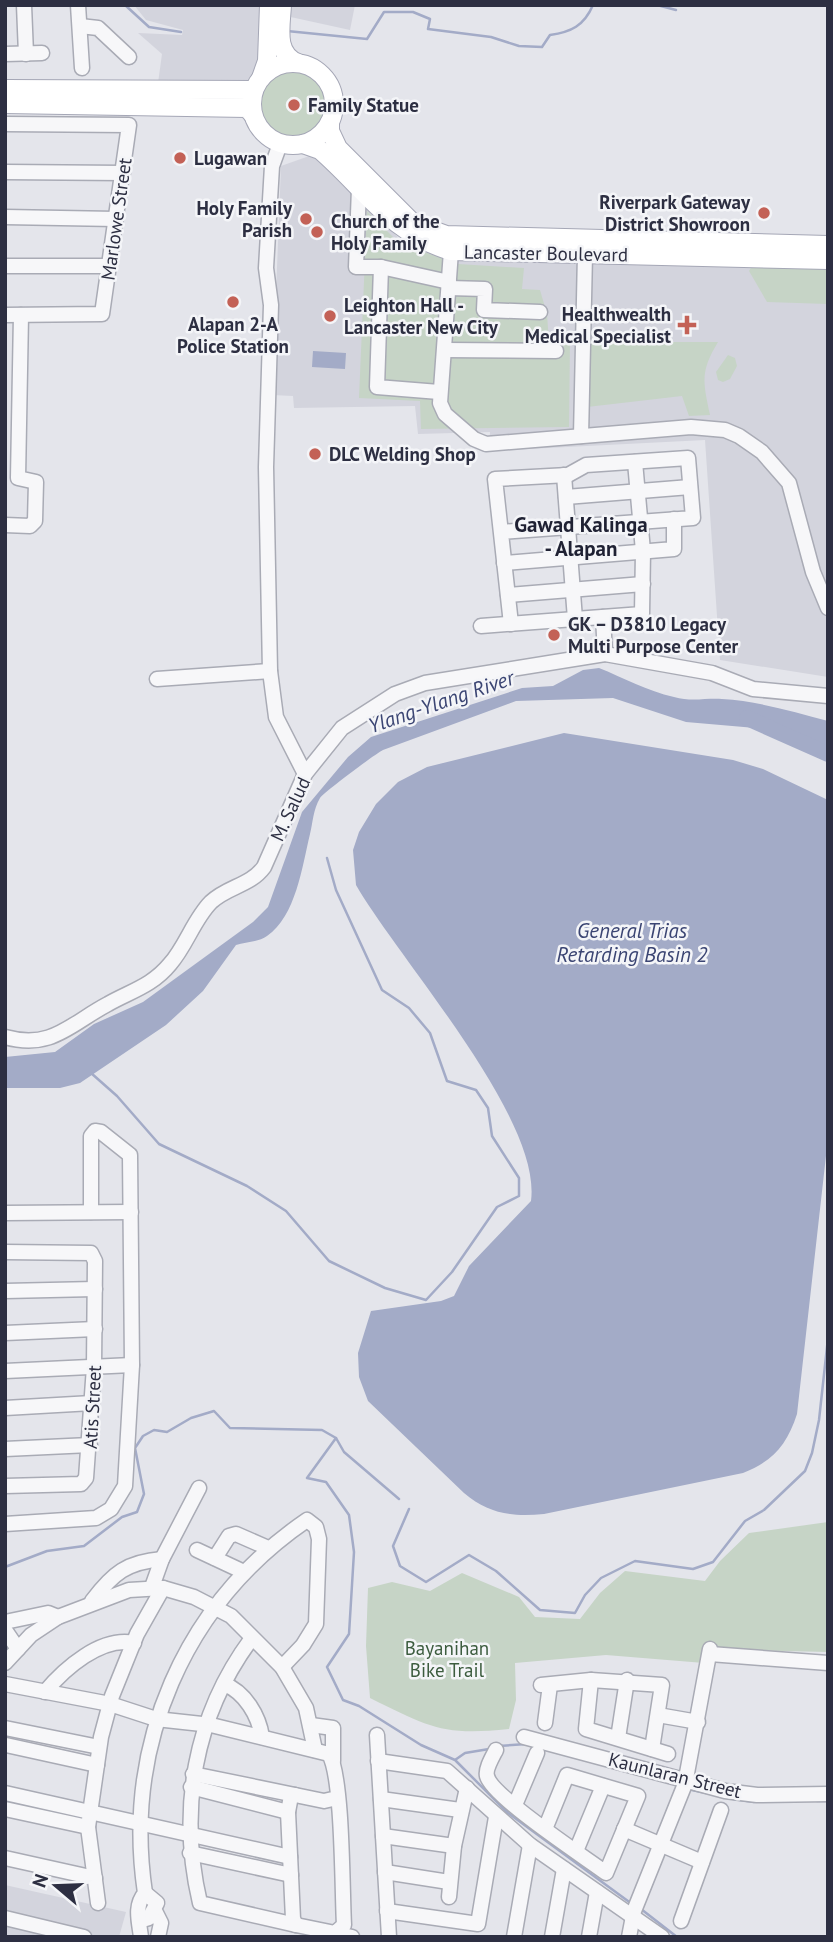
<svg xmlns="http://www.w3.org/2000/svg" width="833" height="1942" viewBox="0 0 833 1942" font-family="'PT Sans',sans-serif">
  <rect width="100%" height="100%" fill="#e4e5eb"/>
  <!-- built -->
  <g fill="#d3d4dd">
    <polygon points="134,5 261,5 257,75 249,83 158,83 162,54 138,33 182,35 183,30 146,20"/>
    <polygon points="286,5 355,5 350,30 286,16"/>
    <polygon points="312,155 401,240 425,250 828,266 828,677 720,660 705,440 489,451 490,432 418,434 415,406 294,408 293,396 272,395 281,166"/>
    <polygon points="5,1885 126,1912 119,1937 5,1937"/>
  </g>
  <!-- green -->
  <g fill="#c6d4c6">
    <circle cx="294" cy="103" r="34"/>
    <polygon points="367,211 399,243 458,264 524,268 522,289 540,290 547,314 549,342 570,341 569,427 421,429 420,401 359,398"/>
    <polygon points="752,266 828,268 828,304 767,302 749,271"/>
    <path d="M588 342H718C700 372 703 381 710 415L689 416 682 396 587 407Z"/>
    <polygon points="728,355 735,358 737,366 730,379 723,382 718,380 716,372"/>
    <path d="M828 1522V1652L706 1649 704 1663 606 1655 515 1663 516 1700 509 1729C442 1736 429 1727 370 1698L366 1646 368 1588 392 1582 430 1591 462 1573 519 1597 535 1617 580 1619 600 1593 625 1571 705 1581 720 1561 749 1533Z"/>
  </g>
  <!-- water -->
  <g fill="#a3abc7">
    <polygon points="313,351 346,353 345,369 312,367"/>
    <path d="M599 668C624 678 647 691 674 697 691 702 705 698 722 699 758 701 794 712 828 721V755L791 731 686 722 613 698 516 701 383 750C375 754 323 793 320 798 313 810 313 822 310 834 302 867 296 916 267 936 259 942 246 942 236 945L203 991 166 1025 80 1083 60 1088H5V1057L55 1052 94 1024 143 1002 253 922 268 907 302 812 348 757 371 737 522 688 553 686 583 670Z"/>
    <path d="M564 733 733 760 763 769 828 800V1138L797 1414C787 1445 773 1461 743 1473L544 1514C512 1517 489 1514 464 1493L368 1401 359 1377 358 1353 371 1311 441 1301 454 1296 469 1266 531 1201C542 1118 400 961 356 885L353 850 359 832 376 804 398 782 427 767Z"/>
  </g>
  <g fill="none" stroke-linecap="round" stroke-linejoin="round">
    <!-- stream -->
    <g stroke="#a3abc7" stroke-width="2.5">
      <polyline points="125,5 149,27 181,32"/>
      <polyline points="657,5 676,10"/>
      <path d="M287 31 367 39 384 12H413L430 19 428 29 491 37 519 46 542 47 550 35C571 32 584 26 593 5"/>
      <polyline points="91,1073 117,1096 159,1144 247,1186 286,1211 329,1261 385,1288 426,1300 452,1272 497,1207 519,1196 519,1178 492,1136 488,1108 476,1090 447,1081 430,1033 409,1008 382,990 336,890 327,858"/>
      <polyline points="336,1438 307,1478 326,1482 349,1515 354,1552 349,1634 327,1667 343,1700 359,1706 421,1745 455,1760 465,1753 489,1749"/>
      <polyline points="409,1509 393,1546 400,1566 426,1582 469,1555 496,1571 540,1610 575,1613 585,1595 601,1578 635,1561 693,1569 713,1562 745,1521 764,1510 805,1471 812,1453 819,1420 828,1338"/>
      <polyline points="5,1567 47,1551 84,1546 122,1517 137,1512 144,1494 135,1448 143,1436 154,1430 167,1432 191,1418 214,1411 230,1428 322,1430 336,1438 344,1452 399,1499"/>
      <polyline points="499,1746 527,1744"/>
      <polyline points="456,1761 508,1813 632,1904"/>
      <polyline points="692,1790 706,1793"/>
      <polyline points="733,1799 754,1802"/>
      <polyline points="817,1801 828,1801"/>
      <polyline points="641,1909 677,1937"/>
    </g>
    <!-- river -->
    <polyline stroke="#a3abc7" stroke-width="16" points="747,718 828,754"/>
    <defs>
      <g id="minor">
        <polyline points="24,5 26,54"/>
        <polyline points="78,5 82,68"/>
        <polyline points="80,26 98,28 129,57"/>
        <polyline points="5,54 42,53"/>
        <polyline points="5,124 129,125 102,314 5,315"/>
        <polyline points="280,144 272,166 266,268 271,305 266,467 270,671 276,717 305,774"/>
        <polyline points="5,172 123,173"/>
        <polyline points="359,188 356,267 381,267 449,282"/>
        <polyline points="5,217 116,219"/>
        <polyline points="451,251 440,403 445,414 474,439 486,444 691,427 725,430 739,436 762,452 789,483 813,572 828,608"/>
        <polyline points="5,266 109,266"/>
        <polyline points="381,267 377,387 439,392"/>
        <polyline points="449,288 485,289 484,310 540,312"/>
        <polyline points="445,350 556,351"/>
        <polyline points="581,436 585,254"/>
        <polyline points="564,475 575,619"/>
        <polyline points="566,497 690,487"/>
        <polyline points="5,525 30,526 35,521 36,482 18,478 21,315"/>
        <polyline points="501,532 693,518 688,458 586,465 568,475 495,479 511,624"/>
        <polyline points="504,563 674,549 674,519"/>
        <polyline points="508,595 643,584"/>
        <polyline points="603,617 605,654"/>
        <polyline points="481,626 642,614 643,551 635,462"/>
        <polyline points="157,679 270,671"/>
        <path d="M5 1037C52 1050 70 1024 108 1004 131 991 152 986 170 964 186 946 194 919 211 902 228 886 250 886 264 867L305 774 342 728 395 694 425 683 605 654 712 673 753 689 828 696"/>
        <polyline points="5,1213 131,1212"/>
        <polyline points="5,1252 91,1253 95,1261 94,1367 86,1478 81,1484 5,1486"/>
        <polyline points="5,1291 95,1289"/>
        <polyline points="5,1333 95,1329"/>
        <polyline points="5,1371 132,1365"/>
        <polyline points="5,1408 92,1403"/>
        <polyline points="5,1449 90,1445"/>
        <polyline points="5,1524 96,1518 111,1509 125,1486 132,1365 130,1155 101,1132 95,1131 91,1136 91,1212"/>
        <polyline points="197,1550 244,1572"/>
        <polyline points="215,1558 229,1536 236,1534 268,1548"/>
        <polyline points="152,1587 162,1559 199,1488"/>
        <path d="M92 1601C113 1573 127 1562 162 1559"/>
        <polyline points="5,1622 48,1613 58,1617"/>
        <polyline points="5,1630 18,1649"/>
        <path d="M252 1638C194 1716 178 1810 200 1903L296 1925"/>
        <polyline points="710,1654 828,1663"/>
        <polyline points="5,1663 31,1635 58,1617 129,1590 163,1588 194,1597 231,1616 282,1667 306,1708 315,1750"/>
        <polyline points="591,1680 586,1729 668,1754"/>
        <path d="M5 1684 110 1704 156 1719 211 1725 329 1754C343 1777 342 1891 344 1925L335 1933 296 1925 293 1919 288 1812 291 1796 295 1795 324 1801 337 1798"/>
        <path d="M224 1684C245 1692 259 1716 262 1737"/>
        <polyline points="541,1685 591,1680 662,1685 652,1749"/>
        <path d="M45 1692C64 1669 101 1636 134 1643"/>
        <polyline points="658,1715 698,1722"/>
        <polyline points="545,1723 550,1685"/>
        <polyline points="311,1725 333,1728 333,1761"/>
        <polyline points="5,1728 99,1747"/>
        <polyline points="377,1735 389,1937"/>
        <polyline points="524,1737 725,1791 757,1795 828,1794"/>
        <polyline points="618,1738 627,1680"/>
        <polyline points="6,1745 97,1765"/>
        <path d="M496 1750C493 1756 485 1769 487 1776 491 1796 586 1858 606 1873L638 1796 567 1775 545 1829"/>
        <polyline points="378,1761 447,1771 530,1845 662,1937"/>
        <polyline points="193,1774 295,1795"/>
        <polyline points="191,1787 288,1812"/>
        <polyline points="5,1793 290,1857"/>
        <polyline points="381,1799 460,1810"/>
        <polyline points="515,1805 537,1753"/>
        <polyline points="5,1809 88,1827"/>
        <polyline points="624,1829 702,1862"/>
        <polyline points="383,1836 454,1846"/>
        <polyline points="576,1851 603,1786"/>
        <polyline points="190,1853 291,1875"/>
        <polyline points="5,1858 95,1878"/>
        <polyline points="385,1872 449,1882"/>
        <polyline points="449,1897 454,1846 467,1788"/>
        <polyline points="98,1903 88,1827 101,1737 112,1696 137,1634 163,1588"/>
        <polyline points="155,1911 161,1923 158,1937"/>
        <polyline points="387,1911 478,1924 496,1817"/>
        <polyline points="5,1918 84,1937"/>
        <polyline points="139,1921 149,1918 157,1903 145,1893"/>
        <polyline points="681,1921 721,1810"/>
        <polyline points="335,1933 352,1937"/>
        <path d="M141 1937C139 1921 134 1906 145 1893 123 1745 184 1604 307 1520L316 1527 319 1539 316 1624 303 1645 282 1667"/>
        <polyline points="514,1937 530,1845"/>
        <polyline points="552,1937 564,1869"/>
        <polyline points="589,1937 597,1892"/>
        <polyline points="629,1937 634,1911 685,1784 710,1649"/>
      </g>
      <g id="major">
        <path d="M282 5C281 26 274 54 298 63"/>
        <circle cx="293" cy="104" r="41"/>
        <polyline points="261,78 267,61 269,5"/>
        <polyline points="5,89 254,90"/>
        <polyline points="5,104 247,108 253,115"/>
        <polyline points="330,122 330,131 338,148 413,223 446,235 828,245"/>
        <path d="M303 144 320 150C366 190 390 233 451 251L828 260"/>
      </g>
    </defs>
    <!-- minor casing -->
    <use href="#minor" stroke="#a9abb5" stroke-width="17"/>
    <!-- major casing -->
    <use href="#major" stroke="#a5a7b6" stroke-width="20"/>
    <!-- minor -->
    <use href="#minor" stroke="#f7f7f9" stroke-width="14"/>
    <!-- major -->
    <use href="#major" stroke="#fff" stroke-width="18"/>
  </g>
  <!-- markers -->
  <g fill="#c36156" stroke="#f4f5f8" stroke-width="2.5">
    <circle cx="294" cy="105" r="7"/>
    <circle cx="180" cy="158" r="7"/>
    <circle cx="764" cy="213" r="7"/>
    <circle cx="306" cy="219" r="7"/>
    <circle cx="317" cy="232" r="7"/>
    <circle cx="233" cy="302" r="7"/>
    <circle cx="330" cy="316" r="7"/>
    <path d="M683.5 314.5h7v7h7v7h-7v7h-7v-7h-7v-7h7z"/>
    <circle cx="315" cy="454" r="7"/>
    <circle cx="554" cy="635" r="7"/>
  </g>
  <g text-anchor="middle" stroke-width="5" stroke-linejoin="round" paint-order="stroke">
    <!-- poi labels -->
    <g font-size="19" font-weight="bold" fill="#2d2f42" stroke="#f4f5f8" text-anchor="start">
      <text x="308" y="112">Family Statue</text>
      <text x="194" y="165">Lugawan</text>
      <text x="750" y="209" text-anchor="end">Riverpark Gateway<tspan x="750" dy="22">District Showroon</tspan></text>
      <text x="292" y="215" text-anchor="end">Holy Family<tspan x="292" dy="22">Parish</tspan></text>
      <text x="331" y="228">Church of the<tspan x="331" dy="22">Holy Family</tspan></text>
      <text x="344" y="312">Leighton Hall -<tspan x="344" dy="22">Lancaster New City</tspan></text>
      <text x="671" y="321" text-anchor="end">Healthwealth<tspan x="671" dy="22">Medical Specialist</tspan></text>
      <text x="233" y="331" text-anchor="middle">Alapan 2-A<tspan x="233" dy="22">Police Station</tspan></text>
      <text x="329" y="461">DLC Welding Shop</text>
      <text x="568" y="631">GK – D3810 Legacy<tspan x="568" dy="22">Multi Purpose Center</tspan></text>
    </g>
    <!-- street labels -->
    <g font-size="19" fill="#2d2f42" stroke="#f4f5f8">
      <text transform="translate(116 219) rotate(-82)" y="7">Marlowe Street</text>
      <text transform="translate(546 253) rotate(1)" y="7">Lancaster Boulevard</text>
      <text transform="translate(290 809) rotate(-65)" y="7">M. Salud</text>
      <text transform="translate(92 1407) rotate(-87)" y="7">Atis Street</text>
      <text transform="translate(675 1775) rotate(14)" y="7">Kaunlaran Street</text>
    </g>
    <!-- park labels -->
    <g font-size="19" fill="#3c5c3e" stroke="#f4f5f8">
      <text x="447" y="1655">Bayanihan<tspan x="447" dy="22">Bike Trail</tspan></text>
    </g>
    <!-- neighbourhood labels -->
    <g font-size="21" font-weight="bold" fill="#1f2133" stroke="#f4f5f8">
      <text x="581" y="532">Gawad Kalinga<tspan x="581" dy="24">- Alapan</tspan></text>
    </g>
    <!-- water labels -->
    <g font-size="21" font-style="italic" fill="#3b4573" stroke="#f4f5f8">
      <text transform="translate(441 702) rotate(-19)" y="7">Ylang-Ylang River</text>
      <text x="632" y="938">General Trias<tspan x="632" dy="24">Retarding Basin 2</tspan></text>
    </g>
  </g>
  <!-- border -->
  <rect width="833" height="1942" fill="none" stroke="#2d2f42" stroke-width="14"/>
  <!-- north arrow -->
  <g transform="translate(56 1886) rotate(289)" stroke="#f4f5f8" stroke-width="5" paint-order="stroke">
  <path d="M0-5L12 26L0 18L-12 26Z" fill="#2d2f42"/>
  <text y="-10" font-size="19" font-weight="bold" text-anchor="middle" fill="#2d2f42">N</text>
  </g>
</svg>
